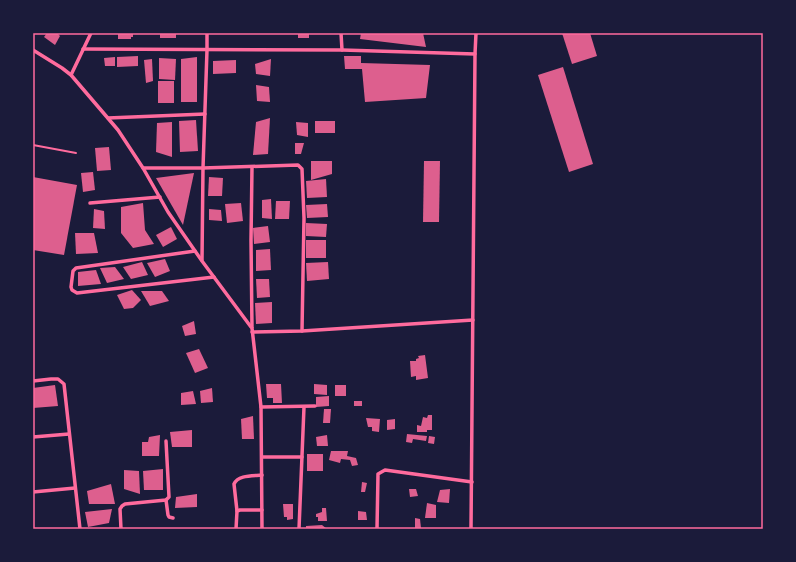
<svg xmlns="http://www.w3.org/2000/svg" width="796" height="562" viewBox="0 0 796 562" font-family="'Noto Sans',sans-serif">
  <rect width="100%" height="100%" fill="#1b1b3a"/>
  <!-- building -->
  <g fill="#dd5f8e">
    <polygon points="47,33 57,33 60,36 55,45 44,37"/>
    <polygon points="118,33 133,33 133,37 131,37 131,39 118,39"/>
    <rect x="160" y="33" width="16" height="5"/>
    <rect x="298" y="33" width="11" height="5"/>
    <polygon points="361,33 423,33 426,47 360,39"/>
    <polygon points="562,33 590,33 597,56 572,64"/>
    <polygon points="138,56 138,66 117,67 117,57"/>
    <polygon points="344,56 361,56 361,63 430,65 426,98 365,102 362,69 345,69"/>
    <polygon points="115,57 115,66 105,66 104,58"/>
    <polygon points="197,57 197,102 181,102 181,59"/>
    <polygon points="159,58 176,59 175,80 159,79"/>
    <polygon points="152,59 153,81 146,83 144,60"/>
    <polygon points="271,59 270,76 256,74 255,64"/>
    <polygon points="236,60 236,73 213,74 213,61"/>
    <polygon points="563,67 593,164 569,172 538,75"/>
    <rect x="158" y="81" width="16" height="22"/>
    <polygon points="256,85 269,87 270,102 257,101"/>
    <polygon points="270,118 268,154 253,155 256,122"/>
    <polygon points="196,120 198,151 180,152 179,121"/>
    <rect x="315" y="121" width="20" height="12"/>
    <polygon points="172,122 172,157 156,152 157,123"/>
    <polygon points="296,122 308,123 308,137 297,135"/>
    <polygon points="295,143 304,143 301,154 295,154"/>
    <polygon points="109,147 111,170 97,171 95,148"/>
    <polygon points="311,161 332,161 332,174 311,180"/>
    <polygon points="424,161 440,161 439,222 423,222"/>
    <polygon points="93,172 95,190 83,192 81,173"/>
    <polygon points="194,173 183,225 156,178"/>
    <polygon points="33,177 77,185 64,255 33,250"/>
    <polygon points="209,177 223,178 222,196 208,196"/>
    <polygon points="326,179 327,197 307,198 306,181"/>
    <polygon points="271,199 272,219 262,218 262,200"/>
    <polygon points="276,201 290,201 289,219 275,219"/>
    <polygon points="143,203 145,230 154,244 133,248 121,233 121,207"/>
    <polygon points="241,203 243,221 227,223 225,204"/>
    <polygon points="327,204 328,217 307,218 306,205"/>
    <polygon points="94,209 104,211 105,229 93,228"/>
    <polygon points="209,209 221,210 222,221 209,220"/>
    <polygon points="306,223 327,224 326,237 306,236"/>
    <polygon points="268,226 270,242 254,244 253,228"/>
    <polygon points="171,227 177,239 163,247 156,235"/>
    <polygon points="75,233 94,233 98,253 76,254"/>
    <rect x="306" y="240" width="20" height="18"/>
    <polygon points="270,249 271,270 256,271 256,250"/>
    <polygon points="165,259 170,271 155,277 147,263"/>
    <polygon points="142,262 148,275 131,279 123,267"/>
    <polygon points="328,262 329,279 307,281 306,263"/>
    <polygon points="115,267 124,279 107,283 100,268"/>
    <polygon points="96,270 101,284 78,286 78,272"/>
    <polygon points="256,279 269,279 270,297 257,298"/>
    <polygon points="132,290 141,300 133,308 124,309 117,295"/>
    <polygon points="141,291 162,291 169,301 150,306"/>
    <polygon points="272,302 272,323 256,324 255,303"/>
    <polygon points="194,321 196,334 185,336 182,326"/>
    <polygon points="199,349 208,368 195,373 186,353"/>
    <polygon points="425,355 428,378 416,380 416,376 411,377 410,361 416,361 416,359 419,358 418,356"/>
    <polygon points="266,384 281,384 282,403 273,403 273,398 267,398"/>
    <polygon points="314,384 327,385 327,395 314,394"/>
    <polygon points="55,385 58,406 33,408 33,388"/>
    <rect x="335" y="385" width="11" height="11"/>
    <polygon points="212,388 213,402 201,403 200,391"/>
    <polygon points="193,391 196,404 181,405 181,393"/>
    <polygon points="329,396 329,406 316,407 316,397"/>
    <rect x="354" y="401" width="8" height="5"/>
    <polygon points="324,409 331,409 330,423 323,423"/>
    <polygon points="428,415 432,415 432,430 427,430 427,432 417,432 417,425 421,426 423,417 427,418"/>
    <polygon points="253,416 254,439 242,439 241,419"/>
    <polygon points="366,418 380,419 379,432 372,431 372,427 368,427"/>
    <polygon points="395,419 395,429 387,430 387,420"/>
    <polygon points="192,430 192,447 172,447 170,432"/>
    <polygon points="407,434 427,436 426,441 413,439 412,443 406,442"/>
    <polygon points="160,435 159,456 142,456 142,442 148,442 149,437"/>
    <polygon points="327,435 328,446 317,446 316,437"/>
    <polygon points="429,436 435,437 434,444 428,443"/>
    <polygon points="331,451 348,451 347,456 356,458 358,465 352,466 350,460 341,459 340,463 329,460"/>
    <rect x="307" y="454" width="16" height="17"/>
    <polygon points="163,469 163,490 144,490 143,471"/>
    <polygon points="124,470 139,471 140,494 124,489"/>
    <polygon points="362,482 367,483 365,492 361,492"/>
    <polygon points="111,484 115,504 89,504 87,491"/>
    <polygon points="409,489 416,489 418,496 410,497"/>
    <polygon points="450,489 449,503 437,502 440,490"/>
    <polygon points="197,494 197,507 175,508 176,497"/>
    <polygon points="427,503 436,505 436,518 425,518"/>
    <polygon points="283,504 293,504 293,519 287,520 287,517 284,517"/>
    <polygon points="322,508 326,508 327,521 318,521 318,517 316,517 316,514 322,512"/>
    <polygon points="112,509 109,523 88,527 85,512"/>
    <polygon points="358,511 366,512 367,520 358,520"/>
    <polygon points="415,518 420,519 421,528 415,529"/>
    <polygon points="322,525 327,529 306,529 306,526"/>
  </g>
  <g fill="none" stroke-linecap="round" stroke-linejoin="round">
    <!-- service -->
    <polyline stroke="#ff6b9d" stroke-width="2" points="33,145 76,153"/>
    <!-- minor -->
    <g stroke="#ff6b9d" stroke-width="3.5">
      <polyline points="341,33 342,50"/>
      <polyline points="83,49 342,50 475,54"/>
      <polyline points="33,50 62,68 71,75 118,130 143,168 168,212 202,261 251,327"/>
      <polyline points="71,75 91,33"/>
      <polyline points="108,118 205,114"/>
      <polyline points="252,167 251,240 252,328 261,407 262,529"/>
      <polyline points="143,168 203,168 298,165 302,169 304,218 302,331"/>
      <polyline points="90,203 160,197"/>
      <polyline points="195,251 76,268 73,271 71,287 72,290 77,293 214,277"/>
      <polyline points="202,260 203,168 207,50 207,33"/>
      <polyline points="252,332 302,331 473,320"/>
      <polyline points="33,381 51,379 58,379 64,384 80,529"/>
      <polyline points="261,407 315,406"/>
      <polyline points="33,437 69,434"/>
      <polyline points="262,457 302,457"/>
      <polyline points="33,492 75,488"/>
      <polyline points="166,500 168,515 169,517 173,518"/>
      <path d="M237 511 234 484C238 475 252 476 262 475"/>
      <polyline points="121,529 120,509 122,506 125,504 166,500 169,497 166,441"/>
      <polyline points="236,529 237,511 240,510 262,510"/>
      <polyline points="299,529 304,407"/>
      <polyline points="377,529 378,474 385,470 472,482"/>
      <polyline points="471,529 475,54 476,33"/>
    </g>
  </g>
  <!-- border -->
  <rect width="796" height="562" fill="none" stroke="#1b1b3a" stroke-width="68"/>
  <rect x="34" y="34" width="728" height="494" fill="none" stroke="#ff6b9d" stroke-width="1.5"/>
</svg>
